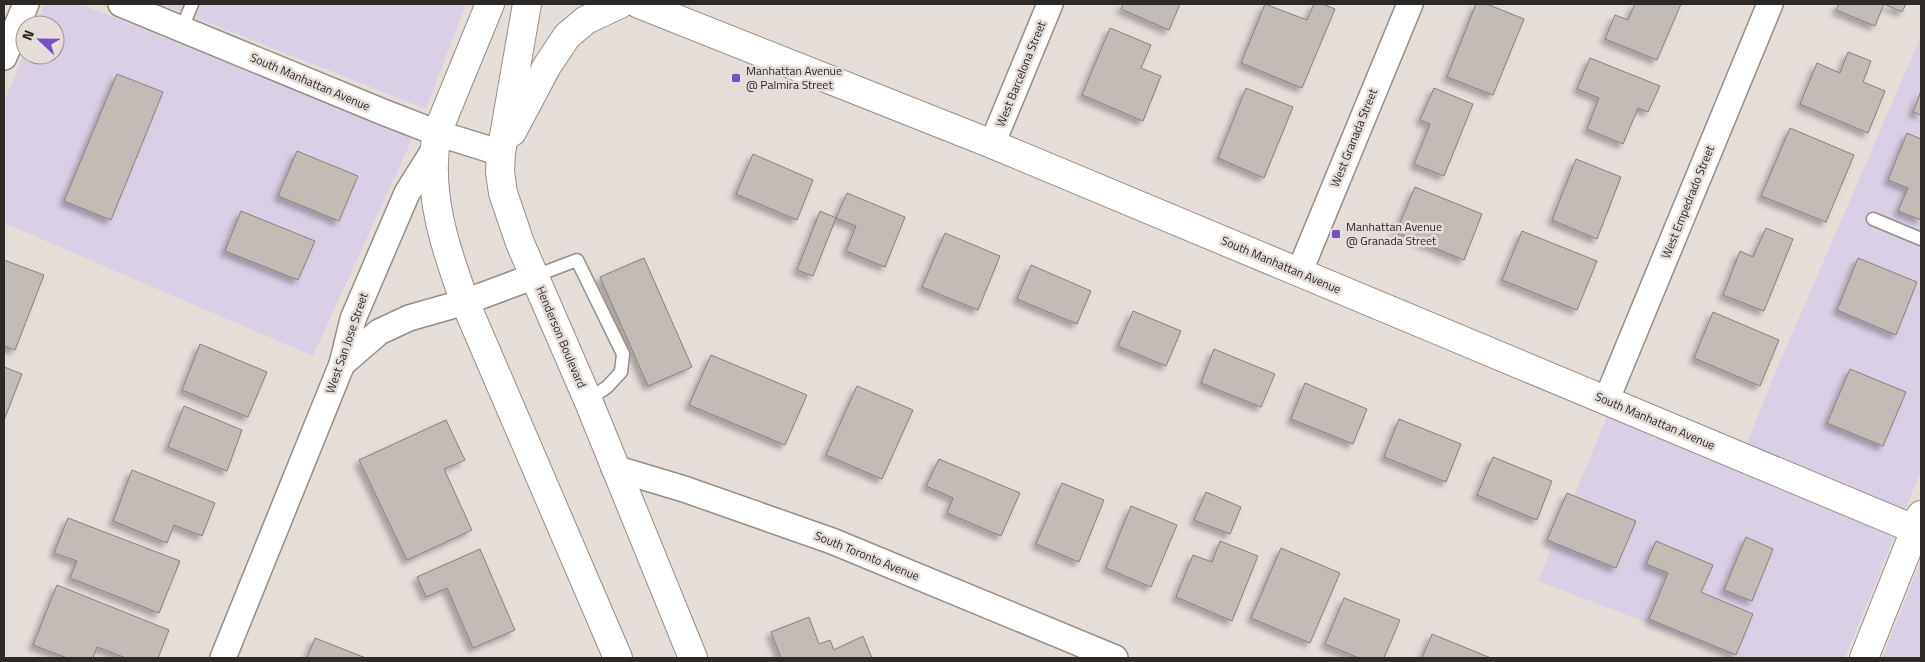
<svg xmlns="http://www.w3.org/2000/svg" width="1925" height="662" viewBox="0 0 1925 662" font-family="'Titillium Web',sans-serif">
  <defs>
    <filter id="shadow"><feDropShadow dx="-4.5" dy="4.5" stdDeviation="2.5" flood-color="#0004"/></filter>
  </defs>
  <rect width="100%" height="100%" fill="#e5ddd8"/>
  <!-- commercial -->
  <g fill="#dad0e5">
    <polygon points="45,4 80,4 413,137 313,356 4,223 4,102 25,51 25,55 55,55 55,25 36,25"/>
    <polygon points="161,4 466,4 426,109"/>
    <polygon points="1921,36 1921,471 1905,509 1747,443 1773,378"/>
    <polygon points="1607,417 1894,537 1845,658 1740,658 1538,581"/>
    <polygon points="1921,560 1921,658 1882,658"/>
  </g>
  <!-- building -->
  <g fill="#c2bab5" stroke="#87807b" filter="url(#shadow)">
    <polygon points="1123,4 1180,4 1169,30 1121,9"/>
    <polygon points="1265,4 1307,20 1314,4 1323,4 1335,9 1302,88 1241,63"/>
    <polygon points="1476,4 1487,4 1524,19 1493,95 1447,77"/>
    <polygon points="1635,4 1681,4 1657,60 1605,39 1615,15 1628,20"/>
    <polygon points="1839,4 1884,4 1875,26 1836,10"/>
    <polygon points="1884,4 1906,4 1902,12"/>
    <polygon points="1110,28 1151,45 1141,68 1161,76 1143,121 1082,95"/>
    <polygon points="1848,52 1871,61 1863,82 1885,91 1868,133 1800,104 1817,63 1840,73"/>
    <polygon points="1590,58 1660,86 1648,112 1638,108 1623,144 1587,129 1599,98 1577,89"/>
    <polygon points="117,74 163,92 111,220 64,201"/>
    <polygon points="1246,88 1293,107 1264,178 1218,158"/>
    <polygon points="1434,88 1473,104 1444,176 1414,164 1430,124 1420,120"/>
    <polygon points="1921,91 1921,115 1913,112"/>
    <polygon points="1790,128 1854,155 1826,222 1761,196"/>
    <polygon points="1907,133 1921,139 1921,220 1898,211 1908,188 1888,180"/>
    <polygon points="297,151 358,176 339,221 278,196"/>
    <polygon points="753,154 813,180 797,220 736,194"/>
    <polygon points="1576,159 1621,177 1597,239 1552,220"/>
    <polygon points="1415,187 1482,214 1464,260 1396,232"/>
    <polygon points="847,193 905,217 885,267 846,251 856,226 836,218"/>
    <polygon points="241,211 315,241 298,280 225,251"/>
    <polygon points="820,211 836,218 813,276 797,270"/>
    <polygon points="1766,228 1793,239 1764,311 1723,295 1740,251 1753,257"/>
    <polygon points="1522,231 1597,261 1577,310 1502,280"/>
    <polygon points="945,233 1000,256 978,310 922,287"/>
    <polygon points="644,258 692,367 648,386 600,277"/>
    <polygon points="1858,258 1917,282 1896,335 1837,310"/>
    <polygon points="4,260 44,275 15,350 4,346"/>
    <polygon points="1031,265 1091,291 1077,324 1017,299"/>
    <polygon points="1133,311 1181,331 1166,366 1118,346"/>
    <polygon points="1713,312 1779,340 1760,386 1694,358"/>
    <polygon points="200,344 267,372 248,417 182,390"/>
    <polygon points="1214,349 1275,374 1261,407 1201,383"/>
    <polygon points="711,355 807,395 785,445 689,405"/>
    <polygon points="4,367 22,374 4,420"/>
    <polygon points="1850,369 1906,392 1883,446 1827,423"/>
    <polygon points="1305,383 1367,409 1353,444 1291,419"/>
    <polygon points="857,386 913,410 882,479 826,455"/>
    <polygon points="184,406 242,430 227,471 168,447"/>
    <polygon points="1399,419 1461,444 1446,482 1384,457"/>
    <polygon points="446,420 465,460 444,469 472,530 407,560 359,460"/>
    <polygon points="1493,457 1552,481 1537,520 1477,495"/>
    <polygon points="939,459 1020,493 1001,536 947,513 953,498 926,486"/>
    <polygon points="132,470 215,503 202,536 174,525 167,543 113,521"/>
    <polygon points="1062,483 1104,500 1079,562 1036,544"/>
    <polygon points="1206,492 1241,507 1230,534 1194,520"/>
    <polygon points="1567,493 1636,521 1616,568 1547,540"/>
    <polygon points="1131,506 1177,525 1151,587 1106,568"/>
    <polygon points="68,518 180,561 159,613 70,578 77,561 54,553"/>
    <polygon points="1746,537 1773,549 1752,601 1724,590"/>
    <polygon points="1220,541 1258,556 1232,621 1176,597 1193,555 1212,562"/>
    <polygon points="1656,541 1713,565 1701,592 1753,614 1736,655 1649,619 1668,573 1646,564"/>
    <polygon points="1281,548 1340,573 1310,643 1251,618"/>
    <polygon points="480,549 515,630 473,648 447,588 426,597 417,577"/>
    <polygon points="57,585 169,630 158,658 126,658 97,647 93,658 67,658 33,645"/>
    <polygon points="1344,598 1400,620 1384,658 1359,658 1325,644"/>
    <polygon points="809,617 819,644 830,640 834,650 863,636 872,658 781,658 771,632"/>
    <polygon points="1432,634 1491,658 1422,658"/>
    <polygon points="315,638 366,658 307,658"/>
  </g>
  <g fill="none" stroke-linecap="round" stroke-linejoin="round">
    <defs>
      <g id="service">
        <polyline points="182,28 192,4"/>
        <polyline points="1873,219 1921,239"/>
        <polyline points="535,276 577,260 623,354 621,372 607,387 588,400"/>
      </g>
      <g id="minor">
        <polyline points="121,4 383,112 437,133 501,153"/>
        <polyline points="4,57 26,4"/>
        <polyline points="992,144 1050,4"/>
        <polyline points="1299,273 1410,4"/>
        <polyline points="342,364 379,332 409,318 465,302 535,276"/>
        <polyline points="1606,401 1770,4"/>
        <polyline points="614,468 684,489 832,541 1115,658"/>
        <polyline points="223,658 342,364 353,319 407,193 434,150"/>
      </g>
      <g id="tertiary">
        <path d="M490 4 437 133C426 191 445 248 465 302L618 658"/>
        <polyline points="527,4 501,153 500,172 503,193 520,243 588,400 693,658"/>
        <polyline points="512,132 547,66 567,36 586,20 620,4"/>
        <polyline points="1864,658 1921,515"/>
      </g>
      <polyline id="secondary" points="639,4 992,144 1921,532"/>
    </defs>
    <!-- service casing -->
    <use href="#service" stroke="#958d88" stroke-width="15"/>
    <!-- minor casing -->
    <use href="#minor" stroke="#958d88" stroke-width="28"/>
    <!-- tertiary casing -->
    <use href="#tertiary" stroke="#958d88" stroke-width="30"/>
    <!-- secondary casing -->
    <use href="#secondary" stroke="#958d88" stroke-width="30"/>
    <!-- service -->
    <use href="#service" stroke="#fff" stroke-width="12"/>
    <!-- minor -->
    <use href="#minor" stroke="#fff" stroke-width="25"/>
    <!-- tertiary -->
    <use href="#tertiary" stroke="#fff" stroke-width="28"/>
    <!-- secondary -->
    <use href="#secondary" stroke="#fff" stroke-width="28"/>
  </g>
  <!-- markers -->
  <g fill="#774ec7" stroke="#e5ddd8" stroke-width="2">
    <rect x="731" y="73" width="10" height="10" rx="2.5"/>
    <rect x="1331" y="229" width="10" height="10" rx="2.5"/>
  </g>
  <g text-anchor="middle" stroke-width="5" stroke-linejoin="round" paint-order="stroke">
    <!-- poi labels -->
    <g font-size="12" fill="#2c2927" stroke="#e5ddd8" text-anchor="start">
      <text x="746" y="75">Manhattan Avenue<tspan x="746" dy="14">@ Palmira Street</tspan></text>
      <text x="1346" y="231">Manhattan Avenue<tspan x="1346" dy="14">@ Granada Street</tspan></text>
    </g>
    <!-- street labels -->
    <g font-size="12" fill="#2c2927" stroke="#e5ddd8">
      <text transform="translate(1021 74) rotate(-68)" y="4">West Barcelona Street</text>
      <text transform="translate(310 82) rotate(23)" y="4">South Manhattan Avenue</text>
      <text transform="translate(1354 138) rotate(-68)" y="4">West Granada Street</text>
      <text transform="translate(1688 202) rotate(-68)" y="4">West Empedrado Street</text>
      <text transform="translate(1281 265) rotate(23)" y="4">South Manhattan Avenue</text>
      <text transform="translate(561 337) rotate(67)" y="4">Henderson Boulevard</text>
      <text transform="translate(347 343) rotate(-71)" y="4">West San Jose Street</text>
      <text transform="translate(1655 421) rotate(23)" y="4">South Manhattan Avenue</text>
      <text transform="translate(867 556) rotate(22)" y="4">South Toronto Avenue</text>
    </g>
  </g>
  <!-- border -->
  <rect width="1925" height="662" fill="none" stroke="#2c2927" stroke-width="10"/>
  <!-- north arrow -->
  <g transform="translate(40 40) rotate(292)"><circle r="24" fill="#e5ddd8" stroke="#9b9591"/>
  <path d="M0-4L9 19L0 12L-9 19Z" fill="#774ec7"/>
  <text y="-8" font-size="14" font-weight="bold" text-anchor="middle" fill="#2c2927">N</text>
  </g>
</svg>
